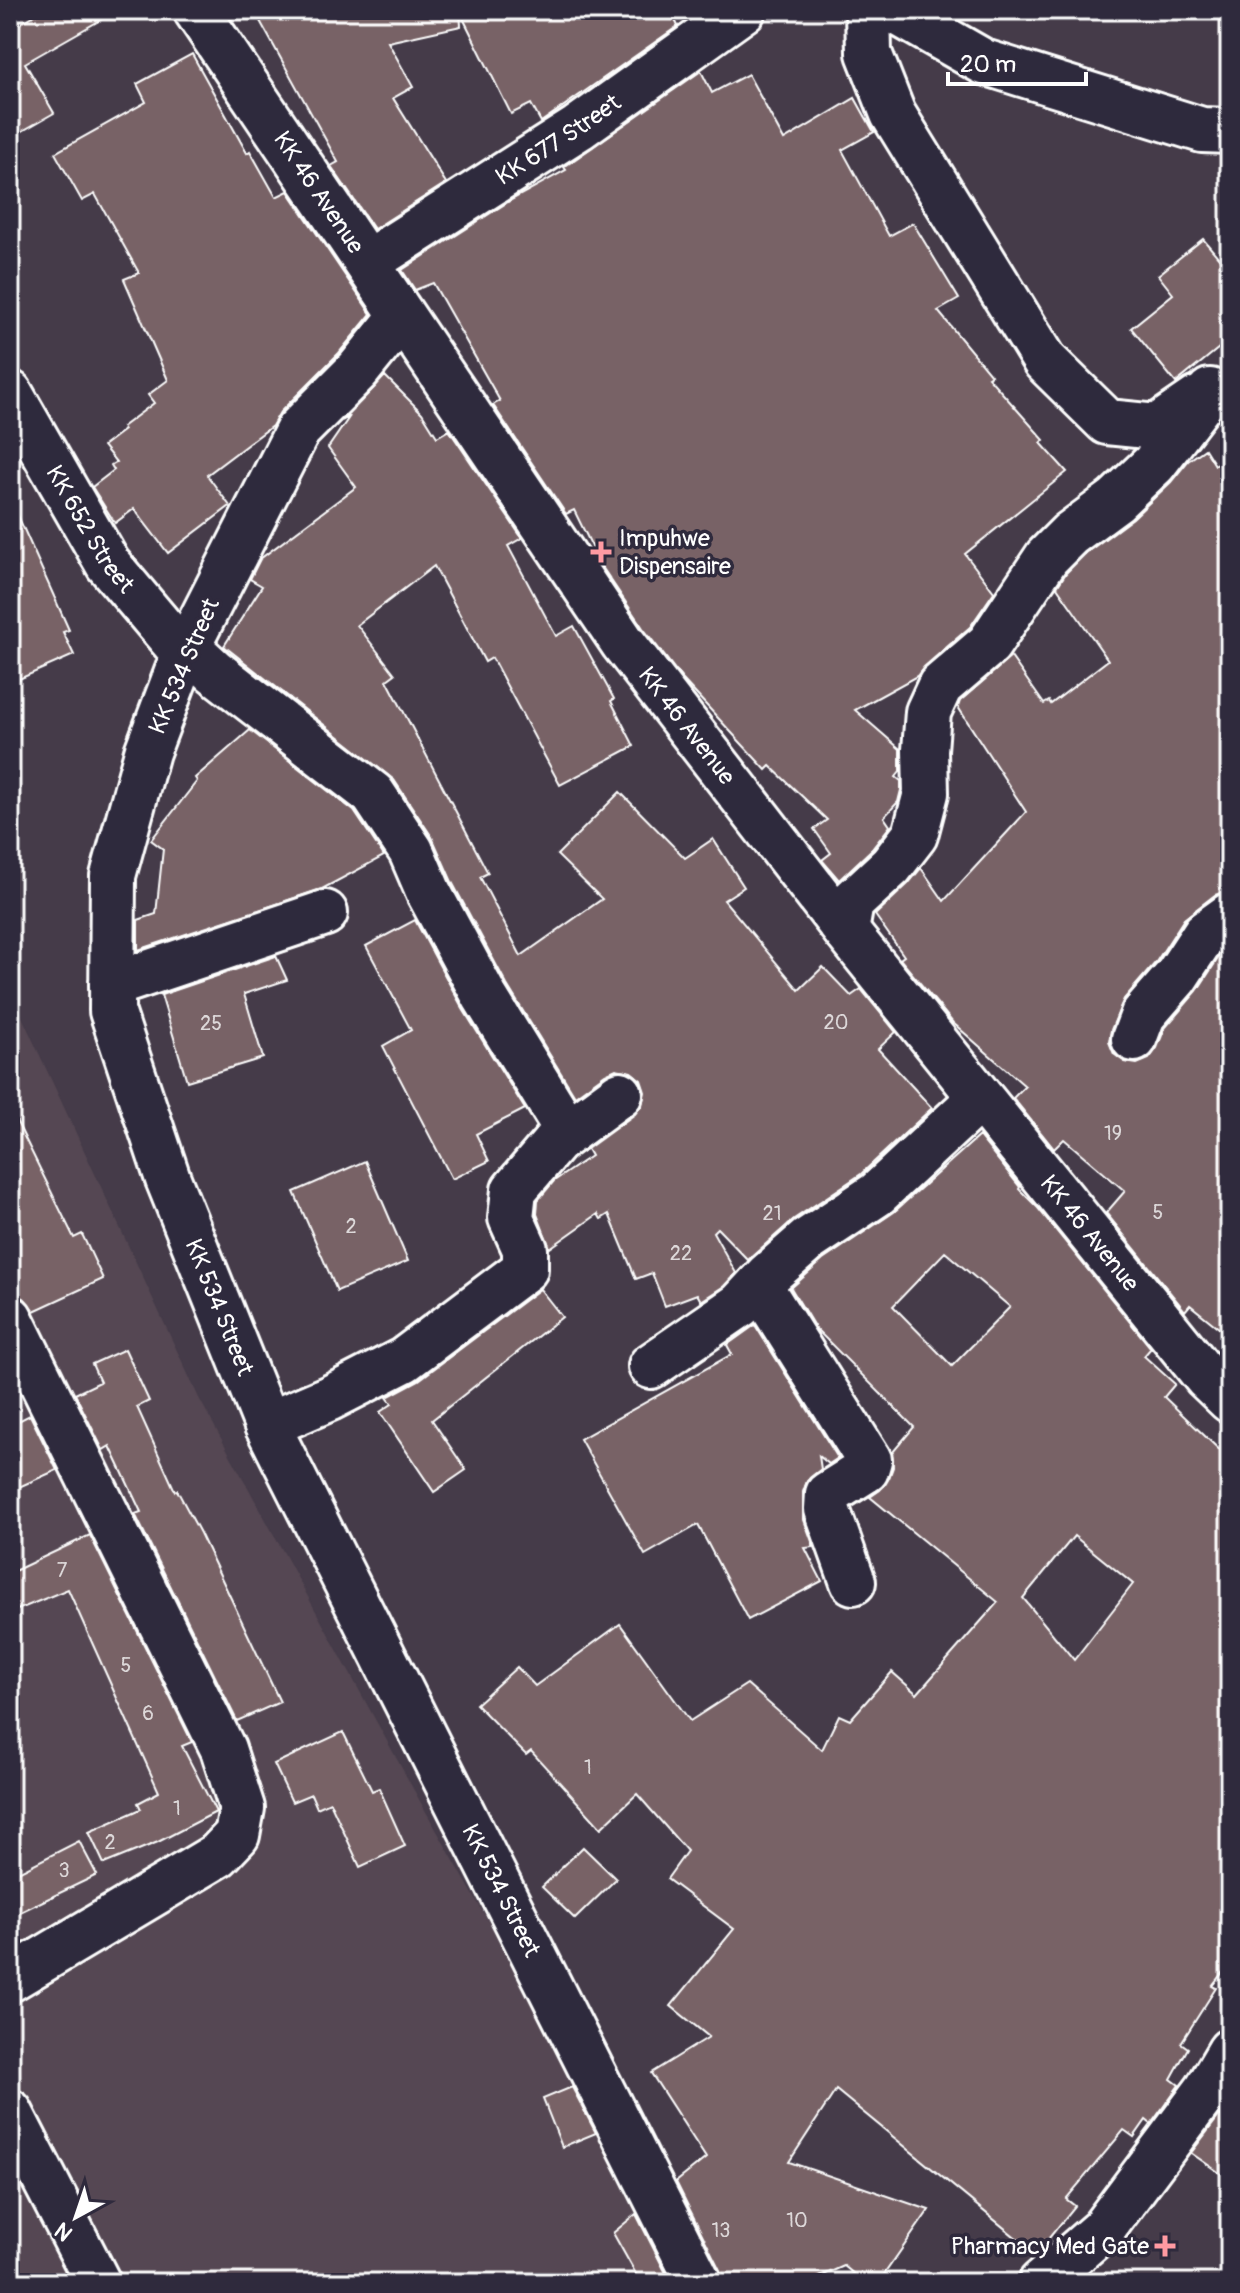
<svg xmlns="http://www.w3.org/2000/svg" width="1240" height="2293" viewBox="0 0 1240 2293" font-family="Pangolin,sans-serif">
  <rect width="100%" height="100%" fill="#453b49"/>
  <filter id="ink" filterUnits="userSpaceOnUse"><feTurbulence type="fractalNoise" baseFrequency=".0125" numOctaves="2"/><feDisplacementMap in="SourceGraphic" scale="16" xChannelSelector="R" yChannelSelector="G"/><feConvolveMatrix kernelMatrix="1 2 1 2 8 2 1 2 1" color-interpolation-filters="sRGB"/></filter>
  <g filter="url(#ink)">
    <!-- built -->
    <polygon fill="#544752" points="10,991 199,1398 421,1803 580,2082 675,2283 10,2283"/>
    <!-- building -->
    <g fill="#786266" stroke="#fff" stroke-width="2" fill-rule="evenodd">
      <polygon points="44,10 118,10 25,63 54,113 10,138 10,29"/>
      <polygon points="254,10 670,10 678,26 541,122 531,104 511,114 460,12 461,26 388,42 413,87 393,98 446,183 374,229 331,166 338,162"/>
      <polygon points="192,54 247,153 250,151 276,197 288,191 371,314 339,353 280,412 272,426 207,475 230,506 168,553 134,509 115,523 92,487 114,470 111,465 116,462 103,446 124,430 122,427 154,403 148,395 168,380 124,279 139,273 95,194 82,201 55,153 146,102 137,84"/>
      <polygon points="701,71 712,93 748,74 784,140 855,98 874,132 842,150 889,236 913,223 959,299 938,311 991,375 988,377 1044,440 1041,443 1067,472 965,554 994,592 970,627 924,667 917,676 855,710 900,749 900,772 896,777 901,781 901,790 898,802 884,817 890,826 872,849 839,880 822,860 831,853 814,829 827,820 770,766 766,770 683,680 643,628 602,567 574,510 566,514 493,405 500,401 433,283 415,290 402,270 511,200 566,170 564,167"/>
      <polygon points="1203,239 1230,271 1230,339 1176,383 1131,328 1173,294 1158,275"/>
      <polygon points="385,376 422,413 437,437 449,430 522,538 508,546 556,636 574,626 614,699 611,701 634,746 560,785 492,658 485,662 434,566 357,625 395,674 387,680 488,873 480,877 521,956 602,899 557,855 620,792 685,858 713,839 744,887 724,900 799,990 823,967 851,996 861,989 896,1032 878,1049 932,1108 861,1174 794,1219 748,1260 717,1228 713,1232 736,1273 724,1286 701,1301 697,1294 665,1306 652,1273 636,1279 609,1214 601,1219 598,1214 550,1248 537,1214 538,1200 554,1181 591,1156 587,1149 635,1114 642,1105 645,1092 641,1080 631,1072 616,1069 605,1074 575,1096 507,985 452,882 432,837 394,780 224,646 262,586 250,579 260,559 356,487 328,448 350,416 342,421"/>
      <polygon points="1205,449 1215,465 1230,455 1230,890 1215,895 1184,919 1156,962 1124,999 1111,1030 1109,1042 1114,1054 1125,1062 1137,1064 1149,1059 1157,1048 1165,1028 1197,991 1223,951 1230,946 1230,1337 1190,1305 1185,1311 1106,1213 1125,1191 1064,1139 1054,1149 1013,1098 1025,1086 953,1023 900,959 904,956 875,915 908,884 921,868 944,901 1026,812 958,707 960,701 1011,657 1044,704 1049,701 1051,704 1108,660 1057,587 1066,573 1086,553 1133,518 1171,482 1188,461"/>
      <polygon points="10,498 69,630 63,632 74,655 10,683"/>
      <polygon points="250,730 354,811 384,856 322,889 138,950 138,920 156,914 163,849 151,840 197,781 195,778"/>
      <polygon points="415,920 463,1009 525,1109 476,1134 489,1161 452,1179 383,1046 411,1030 366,946"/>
      <polygon points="276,956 287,980 244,994 263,1058 187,1081 161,995"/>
      <polygon points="10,1108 74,1238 82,1234 103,1279 34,1311 24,1298 10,1293"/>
      <path d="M979 1136 1020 1187 1019 1189 1038 1208 1151 1348 1144 1356 1175 1384 1164 1397 1230 1460V1963L1212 1986 1216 1988 1181 2043 1188 2048 1171 2079 1179 2085 1151 2124 1146 2120 1134 2137 1124 2130 1066 2199 1075 2206 1036 2254 836 2090 789 2162 929 2210 878 2283H865L844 2266 806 2283H724L721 2272 676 2182 706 2158 651 2073 709 2037 671 2006 734 1929 667 1879 687 1851 637 1794 601 1828 531 1751 526 1755 476 1704 517 1667 535 1686 620 1624 690 1721 747 1684 822 1750 839 1715 850 1720 892 1672 917 1694 998 1602 870 1497 880 1490 889 1478 893 1467 892 1453 914 1427 815 1328 791 1288 823 1260 894 1212ZM945 1252 1010 1307 952 1366 893 1306ZM1074 1536 1133 1584 1074 1660 1023 1598Z"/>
      <polygon points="365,1161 408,1261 337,1291 294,1192"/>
      <polygon points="540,1289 562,1317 432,1420 466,1470 434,1492 380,1412 392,1404 387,1397 419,1380"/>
      <polygon points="755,1325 838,1458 829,1464 819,1456 821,1469 807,1481 803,1492 803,1517 814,1547 805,1548 822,1581 748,1620 698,1525 645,1555 580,1439 732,1354 727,1345"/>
      <polygon points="125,1349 149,1401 137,1407 175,1491 177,1490 200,1533 280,1702 237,1721 135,1514 141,1512 110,1446 103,1450 75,1394 100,1382 92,1364"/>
      <polygon points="30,1415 57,1470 10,1491 10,1425"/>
      <polygon points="90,1535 192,1742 182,1746 216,1812 158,1842 104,1864 89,1832 141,1809 138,1803 159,1792 68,1589 10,1613 10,1573"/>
      <polygon points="343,1732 372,1791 379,1788 405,1846 360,1867 330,1802 317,1808 311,1794 292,1802 274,1764"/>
      <polygon points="79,1841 97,1875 10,1917 10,1876"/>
      <polygon points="583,1847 616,1879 575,1919 542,1887"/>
      <polygon points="572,2087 596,2133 562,2147 543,2099"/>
      <polygon points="1220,2115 1230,2123 1230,2180 1191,2153"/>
      <polygon points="636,2214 671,2283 641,2283 613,2233"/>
    </g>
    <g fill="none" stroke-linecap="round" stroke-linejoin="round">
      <defs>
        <g id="minor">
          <path id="s1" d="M196 10 623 643 846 931 1206 1377 1230 1400"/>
          <polyline points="868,10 869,53 893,114 1045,361 1107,422 1157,427 1198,399"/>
          <polyline points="893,10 984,62 1202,130 1230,131"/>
          <path id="s2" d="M368 262 578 128 743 10"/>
          <path id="s3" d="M401 317 358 370 298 430 184 654 147 752 113 876 112 1011 168 1179 267 1425 699 2283"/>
          <path id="s4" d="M10 393 108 564 184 654"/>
          <polyline points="188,647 214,671 373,794 411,851 429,893 485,997 568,1132"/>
          <polyline points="846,931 851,903 891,866 915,835 926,793 925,750 928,712 940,686 989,644 1047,557 1070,534 1116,500 1154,464 1210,391"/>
          <polyline points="112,985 325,913"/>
          <polyline points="1134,1039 1143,1015 1176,977 1205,933 1230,915"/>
          <polyline points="759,1285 869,1460 866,1470 828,1494 827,1509 853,1582"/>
          <polyline points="10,1318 223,1749 242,1808 237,1835 218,1855 10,1979"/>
          <polyline points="651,1366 740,1305 768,1275 808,1240 877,1194 980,1098"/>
          <polyline points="267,1425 330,1398 404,1360 525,1269 525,1249 511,1218 514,1190 556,1141 620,1094"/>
          <polyline points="10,2112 98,2283"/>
          <polyline points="1041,2283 1103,2229 1207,2090 1230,2051"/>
        </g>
      </defs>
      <!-- minor casing -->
      <use href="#minor" stroke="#fff" stroke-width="50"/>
      <!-- minor -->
      <use href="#minor" stroke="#2f2a3d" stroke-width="44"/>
    </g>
  </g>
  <!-- markers -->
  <g fill="#ff9aa2" stroke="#2f2a3d" stroke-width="3">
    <path d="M597 540h8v8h8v8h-8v8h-8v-8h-8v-8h8z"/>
    <path d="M1161 2234h8v8h8v8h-8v8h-8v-8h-8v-8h8z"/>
  </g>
  <g text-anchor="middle" stroke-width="7" stroke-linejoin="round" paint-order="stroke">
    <!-- number labels -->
    <g font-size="20" fill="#ddd8d9">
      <text x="836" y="1029">20</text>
      <text x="211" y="1030">25</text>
      <text x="1113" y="1140">19</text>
      <text x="1158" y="1219">5</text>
      <text x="772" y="1220">21</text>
      <text x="351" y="1233">2</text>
      <text x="681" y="1260">22</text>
      <text x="62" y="1577">7</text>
      <text x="126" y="1672">5</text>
      <text x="148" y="1720">6</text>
      <text x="588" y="1774">1</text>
      <text x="177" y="1815">1</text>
      <text x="110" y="1849">2</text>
      <text x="64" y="1877">3</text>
      <text x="797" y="2227">10</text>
      <text x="721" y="2237">13</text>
    </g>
    <!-- street labels -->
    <g font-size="24" fill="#fff" stroke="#2f2a3d">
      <text dy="8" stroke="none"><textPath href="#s2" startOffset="226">KK 677 Street</textPath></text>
      <text dy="8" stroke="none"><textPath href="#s1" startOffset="220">KK 46 Avenue</textPath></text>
      <text dy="8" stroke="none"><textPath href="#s4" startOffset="158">KK 652 Street</textPath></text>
      <text transform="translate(184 666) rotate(-67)" y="8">KK 534 Street</text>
      <text dy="8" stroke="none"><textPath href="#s1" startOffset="868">KK 46 Avenue</textPath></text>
      <text dy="8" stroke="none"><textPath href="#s1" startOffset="1516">KK 46 Avenue</textPath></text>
      <text dy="8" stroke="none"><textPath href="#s3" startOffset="1088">KK 534 Street</textPath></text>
      <text dy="8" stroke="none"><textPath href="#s3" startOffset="1736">KK 534 Street</textPath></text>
    </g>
    <!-- poi labels -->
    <g font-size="24" fill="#fff" stroke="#2f2a3d" text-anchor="start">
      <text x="619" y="546">Impuhwe<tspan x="619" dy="28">Dispensaire</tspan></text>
      <text x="1149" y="2254" text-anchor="end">Pharmacy Med Gate</text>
    </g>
  </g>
  <!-- margin -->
  <rect width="1240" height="2293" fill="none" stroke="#2f2a3d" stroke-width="40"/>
  <rect x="20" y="20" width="1200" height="2253" fill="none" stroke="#fff" stroke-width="3" filter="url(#ink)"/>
  <!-- north arrow -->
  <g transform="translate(76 2217) rotate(220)" stroke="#2f2a3d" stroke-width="6" paint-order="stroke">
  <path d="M0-6L14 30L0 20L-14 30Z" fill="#ffffff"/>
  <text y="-12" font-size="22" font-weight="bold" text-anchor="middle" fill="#ffffff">N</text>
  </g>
  <!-- scale -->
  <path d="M948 72v12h138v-12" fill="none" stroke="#ffffff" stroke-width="4"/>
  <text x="960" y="72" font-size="24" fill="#ffffff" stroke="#2f2a3d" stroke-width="6" paint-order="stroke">20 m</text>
</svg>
